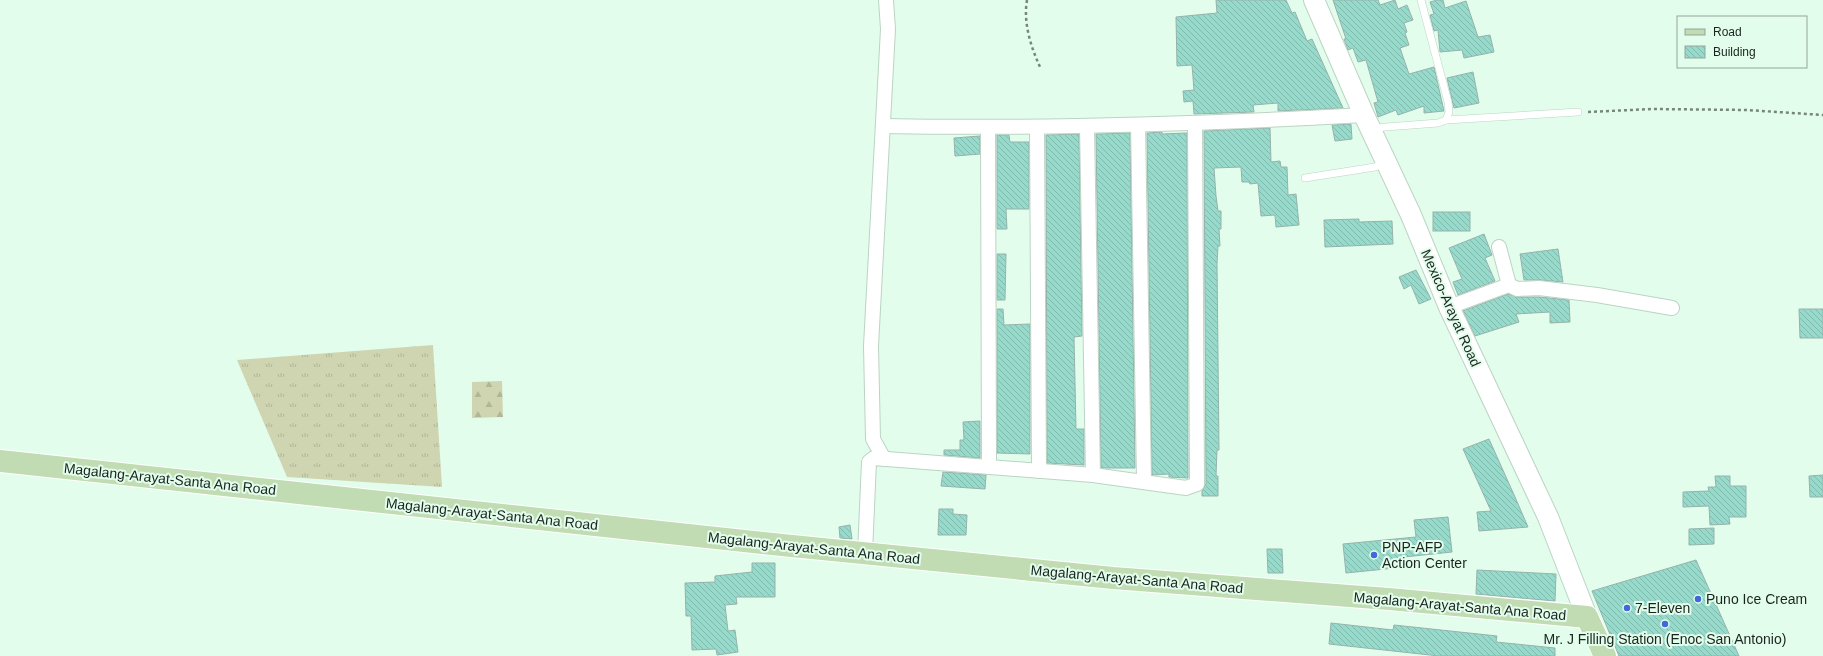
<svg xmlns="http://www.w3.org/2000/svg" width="1823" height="656" viewBox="0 0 1823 656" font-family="Arial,sans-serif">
  <defs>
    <pattern id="grass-tufts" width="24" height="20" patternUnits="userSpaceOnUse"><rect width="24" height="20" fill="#cfd4b1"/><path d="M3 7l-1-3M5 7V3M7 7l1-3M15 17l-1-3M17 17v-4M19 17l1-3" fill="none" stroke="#b1b698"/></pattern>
    <pattern id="forest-firs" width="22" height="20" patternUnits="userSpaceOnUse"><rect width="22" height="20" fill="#cfd4b1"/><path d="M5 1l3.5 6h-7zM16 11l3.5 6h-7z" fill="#b1b698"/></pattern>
    <pattern id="building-back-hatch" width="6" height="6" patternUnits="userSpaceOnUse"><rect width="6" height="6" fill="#96dacb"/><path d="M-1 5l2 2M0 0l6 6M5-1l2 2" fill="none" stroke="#81bbae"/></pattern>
  </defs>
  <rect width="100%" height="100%" fill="#e3fdec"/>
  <!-- grass -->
  <polygon fill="url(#grass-tufts)" points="433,345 442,487 287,477 237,360"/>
  <!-- forest -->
  <polygon fill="url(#forest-firs)" points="502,381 503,417 472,418 472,382"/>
  <!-- building -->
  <g fill="url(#building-back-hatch)" stroke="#95b3ac">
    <polygon points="1216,0 1286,0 1292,13 1295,12 1307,41 1312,39 1343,108 1278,111 1278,103 1253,105 1254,112 1194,114 1193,101 1184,102 1183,91 1194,90 1192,65 1177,66 1176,17 1217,13"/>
    <polygon points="1333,0 1378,0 1380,5 1395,0 1398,9 1407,5 1413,20 1404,23 1407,32 1405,33 1409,45 1400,48 1409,74 1434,67 1444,111 1424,113 1424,106 1398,115 1396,110 1378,117 1374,103 1378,102 1366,60 1358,62 1353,48 1348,50 1344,39 1346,39"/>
    <polygon points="1437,0 1443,0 1445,8 1466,1 1478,37 1490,35 1494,52 1464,58 1462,50 1440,52 1438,30 1434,31 1430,15 1434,14 1430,2"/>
    <polygon points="1473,72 1479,103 1454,108 1447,78"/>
    <polygon points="1351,124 1352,139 1335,141 1332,125"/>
    <polygon points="1270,128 1271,162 1280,161 1281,167 1287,167 1288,195 1296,194 1299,225 1276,227 1275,215 1261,216 1258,183 1250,184 1249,182 1242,182 1241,167 1214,168 1216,196 1218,211 1221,211 1221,229 1219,229 1220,246 1218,246 1217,264 1219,450 1217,450 1216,476 1218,476 1218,496 1202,496 1202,491 1206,484 1204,131"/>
    <polygon points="1162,132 1162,134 1187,133 1188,478 1169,477 1169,474 1152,475 1147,133"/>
    <polygon points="1130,133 1135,468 1101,468 1096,134"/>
    <polygon points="1079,134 1082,336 1074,337 1076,429 1084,429 1084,465 1047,463 1046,135"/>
    <polygon points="997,135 1009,135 1010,142 1029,142 1029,209 1006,209 1007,229 997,229"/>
    <polygon points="980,136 980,154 955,156 954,138"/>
    <rect x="1433" y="212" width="37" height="19"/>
    <polygon points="1359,219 1359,222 1392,221 1393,244 1325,247 1324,220"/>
    <polygon points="1484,234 1492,255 1485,258 1495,281 1458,295 1453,282 1462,279 1449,248"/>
    <polygon points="1558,249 1563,282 1540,280 1524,280 1520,254"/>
    <polygon points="997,254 1006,254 1005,300 997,300"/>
    <polygon points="1416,270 1431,299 1419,304 1411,285 1404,289 1399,277"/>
    <polygon points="1508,294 1517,297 1539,297 1569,300 1570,322 1550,323 1550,312 1516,314 1519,322 1475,336 1463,311"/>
    <polygon points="997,309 1003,309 1004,325 1030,324 1030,454 997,453"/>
    <polygon points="1799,309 1823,309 1823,338 1800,338"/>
    <polygon points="980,421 980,458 944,455 944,450 960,450 960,440 964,440 963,422"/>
    <polygon points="1489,439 1515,497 1528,527 1479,531 1477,512 1491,511 1463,449"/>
    <polygon points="943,472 986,475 985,489 941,486"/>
    <polygon points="1823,475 1823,497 1810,497 1809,476"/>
    <polygon points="1715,476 1730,476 1730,486 1746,486 1746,517 1729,517 1730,524 1710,525 1709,506 1683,507 1683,492 1709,491 1708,487 1716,487"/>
    <polygon points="939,509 953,509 953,514 967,515 966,535 938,535"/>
    <polygon points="1448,517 1452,552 1404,557 1405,567 1346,573 1343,544 1416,537 1414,520"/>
    <polygon points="850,525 852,539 840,538 839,527"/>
    <polygon points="1714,528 1714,544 1689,545 1689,529"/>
    <polygon points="1267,549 1282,549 1283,573 1268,573"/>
    <polygon points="1696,560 1739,656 1619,656 1592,591"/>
    <polygon points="752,563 775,563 775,597 736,597 737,604 725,605 728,631 735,630 738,652 717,655 716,649 692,650 691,616 686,616 685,583 715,582 715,576 752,572"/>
    <polygon points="1477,570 1556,574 1555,601 1476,594"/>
    <polygon points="1331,623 1393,630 1394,625 1497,636 1496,642 1555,648 1555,656 1439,656 1329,644"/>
  </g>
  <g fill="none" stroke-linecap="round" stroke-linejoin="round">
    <defs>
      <g id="service">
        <polyline points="1446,120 1578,112"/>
        <polyline points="1373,128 1438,123 1446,120 1449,112 1448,102 1421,0"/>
        <polyline points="1305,178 1375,167 1386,163"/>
      </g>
      <g id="minor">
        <polyline points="1138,125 1144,481"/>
        <path d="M883 126C1044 129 1204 124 1364 115"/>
        <polyline points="1087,127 1093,475"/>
        <polyline points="988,128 989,467"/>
        <polyline points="1037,128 1039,471"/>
        <polyline points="1499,247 1509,285"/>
        <polyline points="1449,307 1509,285 1517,289 1539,288 1597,295 1672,308"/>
        <polyline points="884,459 873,439 871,346 888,29 886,0"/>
        <polyline points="865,553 869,462 874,458 1093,475 1186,488 1197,484 1195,124"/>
      </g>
      <polyline id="secondary" points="1314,0 1364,115 1411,215 1449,307 1548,517 1587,617"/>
      <polyline id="primary" points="0,461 782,545 1113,578 1389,599 1587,617 1605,656"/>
    </defs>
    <!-- service casing -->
    <use href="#service" stroke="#bbd4c4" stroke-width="8"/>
    <!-- minor casing -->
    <use href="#minor" stroke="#bbd4c4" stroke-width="16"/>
    <!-- secondary casing -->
    <use href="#secondary" stroke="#bbd4c4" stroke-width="22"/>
    <!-- primary casing -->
    <use href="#primary" stroke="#fff" stroke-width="24"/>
    <!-- path -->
    <g stroke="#75867b" stroke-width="2.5" stroke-dasharray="3 3" stroke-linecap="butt">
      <path d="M1027 0C1023 23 1031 47 1040 67"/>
      <polyline points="1588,112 1652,109 1747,110 1823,115"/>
    </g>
    <!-- service -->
    <use href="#service" stroke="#fff" stroke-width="7"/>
    <!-- minor -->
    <use href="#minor" stroke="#fff" stroke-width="14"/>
    <!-- secondary -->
    <use href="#secondary" stroke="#fff" stroke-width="20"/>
    <!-- primary -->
    <use href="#primary" stroke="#c1dcb2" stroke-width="22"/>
  </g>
  <!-- markers -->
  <g fill="#3f68da" stroke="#e3fdec" stroke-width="1.5">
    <circle cx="1374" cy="555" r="4"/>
    <circle cx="1698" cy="599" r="4"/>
    <circle cx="1627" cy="608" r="4"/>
    <circle cx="1665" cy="624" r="4"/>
  </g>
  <g text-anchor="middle" stroke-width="4" stroke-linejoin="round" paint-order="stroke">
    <!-- street labels -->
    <g font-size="14" fill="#1a241e" stroke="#e3fdec">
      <text transform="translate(1451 308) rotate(66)" y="5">Mexico-Arayat Road</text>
      <text transform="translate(170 479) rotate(6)" y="5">Magalang-Arayat-Santa Ana Road</text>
      <text transform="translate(492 514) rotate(6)" y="5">Magalang-Arayat-Santa Ana Road</text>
      <text transform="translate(814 548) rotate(6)" y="5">Magalang-Arayat-Santa Ana Road</text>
      <text transform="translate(1137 579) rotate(5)" y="5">Magalang-Arayat-Santa Ana Road</text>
      <text transform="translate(1460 606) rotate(5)" y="5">Magalang-Arayat-Santa Ana Road</text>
    </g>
    <!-- poi labels -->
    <g font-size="14" fill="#1a241e" stroke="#e3fdec" text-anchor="start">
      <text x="1382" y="552">PNP-AFP<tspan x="1382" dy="16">Action Center</tspan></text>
      <text x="1706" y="604">Puno Ice Cream</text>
      <text x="1635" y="613">7-Eleven</text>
      <text x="1665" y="644" text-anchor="middle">Mr. J Filling Station (Enoc San Antonio)</text>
    </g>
  </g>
  <!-- legend -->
  <rect x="1677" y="16" width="130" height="52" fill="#e3fdec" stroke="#93a69a"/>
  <rect x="1685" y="29" width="20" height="6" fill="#c1dcb2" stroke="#93a69a"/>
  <text x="1713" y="36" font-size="12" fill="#1a241e">Road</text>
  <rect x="1685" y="46" width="20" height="12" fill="url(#building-back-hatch)" stroke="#93a69a"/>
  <text x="1713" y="56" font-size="12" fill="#1a241e">Building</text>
</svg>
